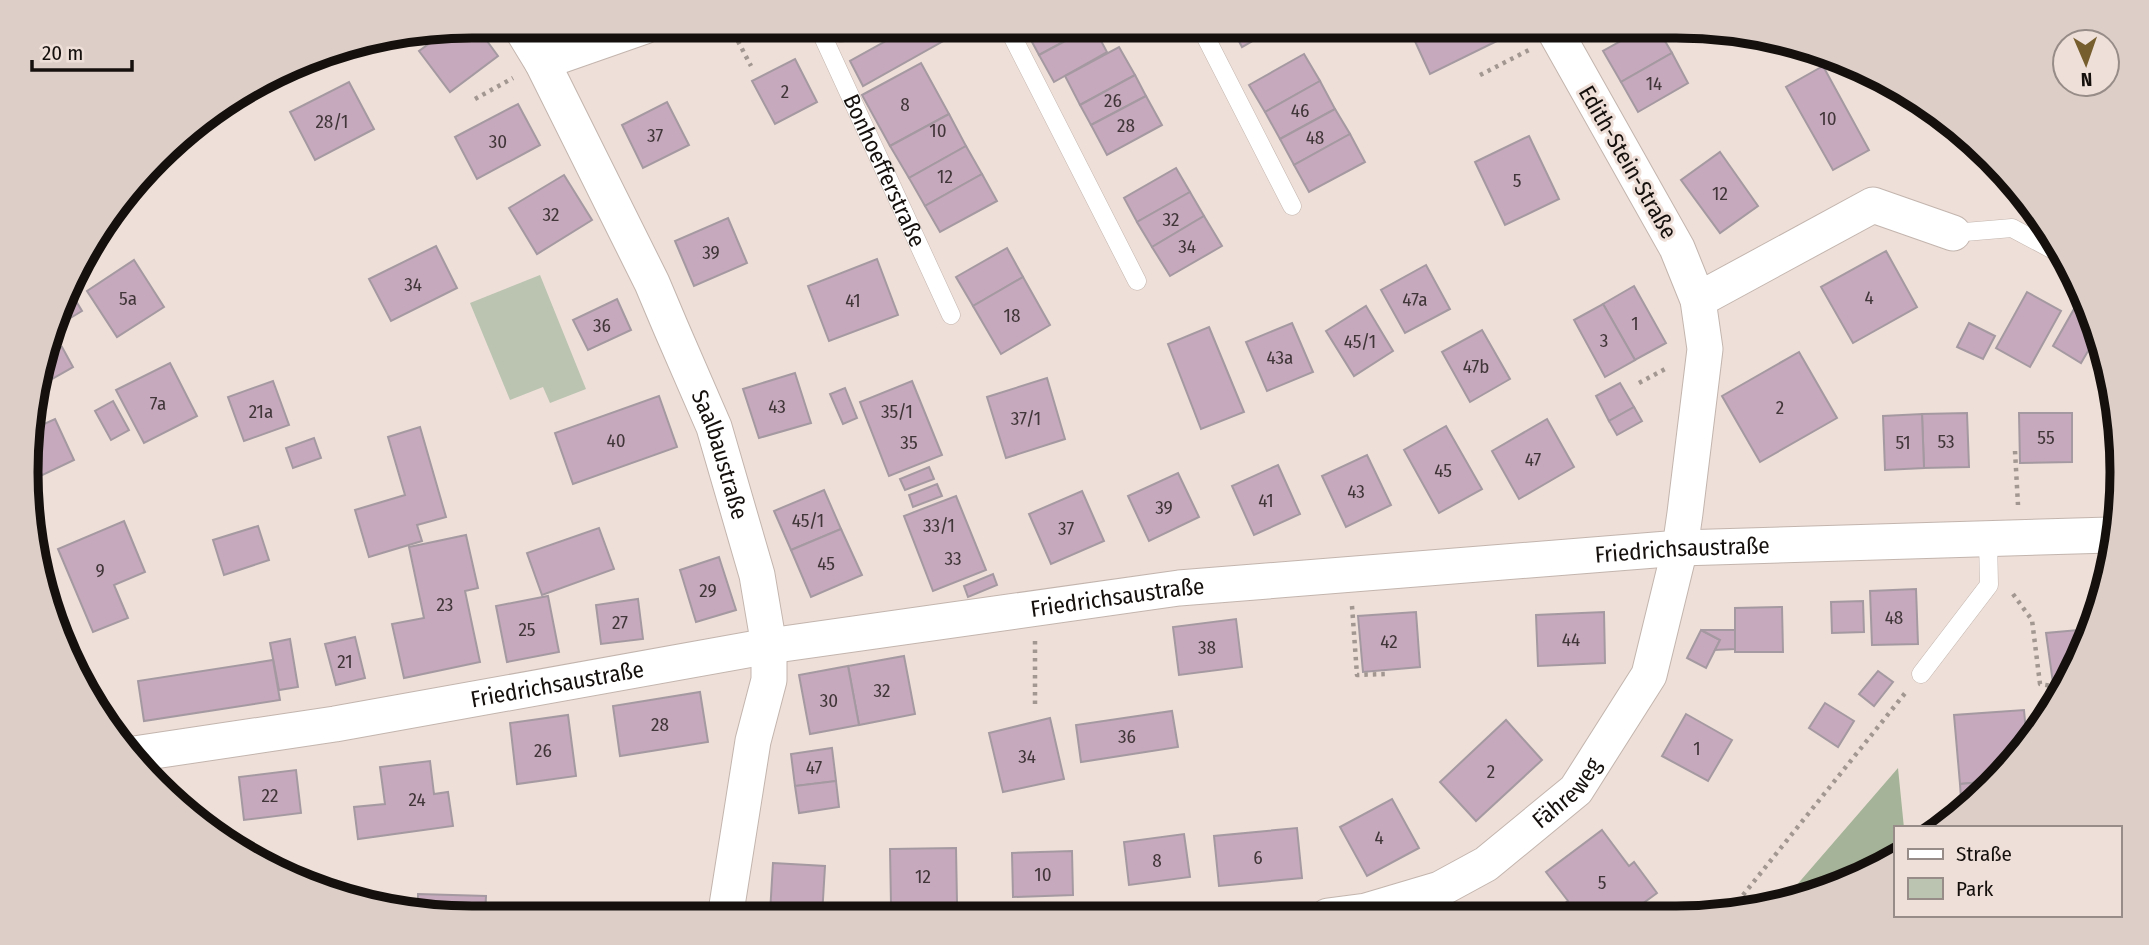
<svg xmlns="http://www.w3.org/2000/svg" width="2149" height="945" viewBox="0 0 2149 945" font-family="'Fira Sans Condensed',sans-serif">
  <rect width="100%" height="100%" fill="#eedfd8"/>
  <!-- green -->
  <polygon fill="#bac4b1" points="540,275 586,389 550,403 543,387 510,400 470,303"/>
  <!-- forest -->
  <polygon fill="#a5b498" points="1898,768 1904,828 1895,828 1895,855 1848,885 1782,902"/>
  <!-- building -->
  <g fill="#c6a9bc" stroke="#a599a1" stroke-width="2">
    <polygon points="476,26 498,56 450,92 419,51 448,30"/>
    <polygon points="913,26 970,26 863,86 850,61"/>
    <polygon points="1030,26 1093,26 1039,55 1025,29"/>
    <polygon points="1093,26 1107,52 1054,82 1039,55"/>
    <polygon points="1231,26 1279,26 1242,47"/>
    <polygon points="1408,26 1492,26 1499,40 1430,74"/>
    <polygon points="1648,26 1656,26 1672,53 1621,82 1603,51"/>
    <polygon points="1119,47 1135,75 1080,105 1065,76"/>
    <polygon points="1672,53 1688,83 1638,112 1621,82"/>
    <polygon points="1304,54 1320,81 1265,112 1249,85"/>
    <polygon points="795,59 817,102 775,124 752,81"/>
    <polygon points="921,63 949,114 890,146 862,95"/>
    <polygon points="1823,66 1869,150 1833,170 1786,87"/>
    <polygon points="1135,75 1146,96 1091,125 1080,105"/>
    <polygon points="1320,81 1335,109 1280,139 1265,112"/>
    <polygon points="349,82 374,129 315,160 290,112"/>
    <polygon points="1146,96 1162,125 1107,155 1091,125"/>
    <polygon points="667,102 689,145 643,168 622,125"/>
    <polygon points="518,104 540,145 477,179 455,137"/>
    <polygon points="1335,109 1350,134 1294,165 1280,139"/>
    <polygon points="949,114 966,146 909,178 890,146"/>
    <polygon points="1350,134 1365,162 1309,192 1294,165"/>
    <polygon points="1529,136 1559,199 1505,225 1475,162"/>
    <polygon points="966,146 982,174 925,206 909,178"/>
    <polygon points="1720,152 1758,206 1720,233 1681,180"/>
    <polygon points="1176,168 1190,192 1137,222 1124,198"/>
    <polygon points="982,174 997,201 940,232 925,206"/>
    <polygon points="564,175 592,220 537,254 509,208"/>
    <polygon points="1190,192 1204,216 1152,247 1137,222"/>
    <polygon points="1204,216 1222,246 1170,276 1152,247"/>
    <polygon points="728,218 747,263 694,286 675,241"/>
    <polygon points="436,246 457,288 391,321 369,279"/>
    <polygon points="1007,248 1023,277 973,306 956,277"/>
    <polygon points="1886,251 1917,307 1853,343 1821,287"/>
    <polygon points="877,259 898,315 829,341 808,286"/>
    <polygon points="134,260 164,307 117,337 87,291"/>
    <polygon points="1426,265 1450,309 1405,333 1381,290"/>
    <polygon points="1023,277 1050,325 1001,354 973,306"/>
    <polygon points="1634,286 1666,343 1635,360 1603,304"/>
    <polygon points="70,291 82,311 57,326"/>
    <polygon points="2027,292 2061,311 2030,367 1996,348"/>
    <polygon points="617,299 631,330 588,350 573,320"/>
    <polygon points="1603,304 1635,360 1605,377 1574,320"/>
    <polygon points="1366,306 1393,351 1354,376 1326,331"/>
    <polygon points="2074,309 2088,318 2099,357 2088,351 2081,363 2053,346"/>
    <polygon points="1292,323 1313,372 1267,391 1246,342"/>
    <polygon points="1969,323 1995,336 1983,359 1957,347"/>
    <polygon points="1209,327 1244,412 1201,429 1168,344"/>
    <polygon points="1482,330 1510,379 1470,402 1442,352"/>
    <polygon points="62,347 73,367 43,384 39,376 46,357"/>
    <polygon points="1799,352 1837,418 1760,462 1722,396"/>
    <polygon points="170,363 197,416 144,443 116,390"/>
    <polygon points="795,373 811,423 759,438 743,389"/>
    <polygon points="1047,378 1065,439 1006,458 987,397"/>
    <polygon points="273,381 289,425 244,441 228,397"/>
    <polygon points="912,381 942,455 889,476 860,402"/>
    <polygon points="1620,383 1634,407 1609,421 1596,396"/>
    <polygon points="845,388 857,418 843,424 830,394"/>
    <polygon points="659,396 677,447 573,484 555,433"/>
    <polygon points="113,401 129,430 111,440 95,411"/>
    <polygon points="1634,407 1642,421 1617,435 1609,421"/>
    <polygon points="1967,413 1969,467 1924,468 1922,414"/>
    <polygon points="2019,413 2072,413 2072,462 2020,463"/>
    <polygon points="1922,414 1924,468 1885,470 1883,416"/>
    <polygon points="55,419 74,460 32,480 33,429"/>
    <polygon points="1547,419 1574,467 1519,499 1492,451"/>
    <polygon points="1446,426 1482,489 1439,513 1404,450"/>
    <polygon points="420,427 446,517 417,525 422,541 369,557 355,510 405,495 388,437"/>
    <polygon points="314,438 321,458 293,468 286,448"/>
    <polygon points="1367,455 1391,505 1346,527 1322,476"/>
    <polygon points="1278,465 1300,514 1254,535 1232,486"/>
    <polygon points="929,467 934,479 905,490 900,479"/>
    <polygon points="1178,473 1199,517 1149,541 1128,496"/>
    <polygon points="937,484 942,496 913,507 909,495"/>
    <polygon points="824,490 841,529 791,550 774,511"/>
    <polygon points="1082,491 1104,541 1051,564 1029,514"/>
    <polygon points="956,496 986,570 933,591 904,516"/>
    <polygon points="124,521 145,572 114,585 128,618 93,632 58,549"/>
    <polygon points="258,526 269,560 224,575 213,540"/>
    <polygon points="599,528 614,569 542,595 527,553"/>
    <polygon points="841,529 862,575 811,597 791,550"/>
    <polygon points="466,535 478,588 465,591 480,662 404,678 392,624 424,618 409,547"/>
    <polygon points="719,557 736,610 696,622 680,570"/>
    <polygon points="993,574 997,585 968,597 964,586"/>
    <polygon points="1916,589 1918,644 1872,645 1870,591"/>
    <polygon points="548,596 559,652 507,662 496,606"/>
    <polygon points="638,599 643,639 601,644 596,605"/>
    <polygon points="1863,601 1864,632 1832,633 1831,602"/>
    <polygon points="1782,607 1783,652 1735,652 1735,608"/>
    <polygon points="1416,612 1420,667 1363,672 1358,616"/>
    <polygon points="1604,612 1605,663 1538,666 1536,615"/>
    <polygon points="1236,619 1242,667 1179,675 1173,627"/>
    <polygon points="2093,628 2081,653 2078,630"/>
    <polygon points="1701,630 1720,640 1706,668 1687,658"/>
    <polygon points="1701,630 1735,630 1735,649 1715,650 1720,640"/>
    <polygon points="2078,630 2081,653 2066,682 2053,683 2046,633"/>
    <polygon points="355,637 365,678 336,685 325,644"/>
    <polygon points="290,639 298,687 279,690 270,643"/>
    <polygon points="904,656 915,714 859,725 848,666"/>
    <polygon points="273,660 280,700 144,721 138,681"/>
    <polygon points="848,666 859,725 810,734 799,675"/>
    <polygon points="1878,671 1893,682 1874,706 1859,694"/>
    <polygon points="700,692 708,742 620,756 613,706"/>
    <polygon points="1825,703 1854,721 1838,747 1809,728"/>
    <polygon points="2024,710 2027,744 1994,781 1960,784 1954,715"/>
    <polygon points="1172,711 1178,747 1081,762 1076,725"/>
    <polygon points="1686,714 1732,740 1708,781 1662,756"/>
    <polygon points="568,715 576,776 517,784 510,723"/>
    <polygon points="1050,718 1064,779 1003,792 989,733"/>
    <polygon points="1506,720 1542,760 1476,821 1440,782"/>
    <polygon points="832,748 836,781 795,786 791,754"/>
    <polygon points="430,761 434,794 448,792 453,826 358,839 354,807 385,804 380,767"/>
    <polygon points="296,770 301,813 244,820 239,777"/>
    <polygon points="836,781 839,807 799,813 795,786"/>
    <polygon points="1994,781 1970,808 1962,813 1960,784"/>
    <polygon points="185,795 186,813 179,808 169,797"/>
    <polygon points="1392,799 1419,848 1367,876 1340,827"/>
    <polygon points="1297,828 1302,878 1219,886 1214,836"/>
    <polygon points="1602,830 1629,866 1634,862 1657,893 1627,915 1548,915 1568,901 1546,872"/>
    <polygon points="1184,834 1190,877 1129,885 1124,842"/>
    <polygon points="956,848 957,903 891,904 890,849"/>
    <polygon points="1072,851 1073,895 1013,897 1012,853"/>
    <polygon points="773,863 825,866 822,916 770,913"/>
    <polygon points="418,894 486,896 485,919 418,910"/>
  </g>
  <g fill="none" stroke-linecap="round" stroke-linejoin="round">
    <defs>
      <g id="service">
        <path id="s1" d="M818 26 951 315"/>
        <polyline points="1007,26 1137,281"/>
        <polyline points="1200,26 1292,206"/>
        <polyline points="841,33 853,26"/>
        <polyline points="1953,233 2012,228 2059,253"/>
        <polyline points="1921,674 1989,585 1988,539"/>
      </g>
      <g id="minor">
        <path id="s2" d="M520 26 542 62 652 283 671 328 714 427 757 575 769 646V680L753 741 725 918"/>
        <polyline points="542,62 645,26"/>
        <polyline points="1698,300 1873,205 1953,233"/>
        <path id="s3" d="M134 754 335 724 769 646 1179 588 1680 548 2110 535"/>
        <path id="s4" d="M1328 916 1366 911 1440 889 1486 864 1576 790 1649 675 1680 548 1685 513 1705 349 1698 300 1677 248 1552 26"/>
      </g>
    </defs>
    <!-- service casing -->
    <use href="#service" stroke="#c3b5ae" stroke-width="19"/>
    <!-- minor casing -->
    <use href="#minor" stroke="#c3b5ae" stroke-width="37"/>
    <!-- path -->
    <g stroke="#a29791" stroke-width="4.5" stroke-dasharray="3.5 5" stroke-linecap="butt">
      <polyline points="730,26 751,66"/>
      <polyline points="411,40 420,35"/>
      <polyline points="1480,75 1529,50"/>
      <polyline points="475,99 513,78"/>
      <polyline points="1639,383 1669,367"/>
      <polyline points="2015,451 2018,505"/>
      <polyline points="2013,594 2032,620 2040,684 2063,688"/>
      <polyline points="1352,606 1357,675 1385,674"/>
      <polyline points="1035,641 1035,707"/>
      <polyline points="1727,915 1906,692"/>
    </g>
    <!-- service -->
    <use href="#service" stroke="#fff" stroke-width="18"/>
    <!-- minor -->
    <use href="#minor" stroke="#fff" stroke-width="35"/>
  </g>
  <g text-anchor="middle" stroke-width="6" stroke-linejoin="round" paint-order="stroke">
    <!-- number labels -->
    <g font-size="19" fill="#413639">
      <text x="1654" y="90">14</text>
      <text x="785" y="98">2</text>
      <text x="1113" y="107">26</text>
      <text x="905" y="111">8</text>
      <text x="1300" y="117">46</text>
      <text x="1828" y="125">10</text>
      <text x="332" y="128">28/1</text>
      <text x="1126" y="132">28</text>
      <text x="938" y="137">10</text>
      <text x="655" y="142">37</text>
      <text x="1315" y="144">48</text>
      <text x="498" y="148">30</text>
      <text x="945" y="183">12</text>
      <text x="1517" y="187">5</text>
      <text x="1720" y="200">12</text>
      <text x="551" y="221">32</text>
      <text x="1171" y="226">32</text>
      <text x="1187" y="253">34</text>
      <text x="711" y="259">39</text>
      <text x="413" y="291">34</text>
      <text x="1869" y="304">4</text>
      <text x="128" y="305">5a</text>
      <text x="1415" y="306">47a</text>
      <text x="853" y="307">41</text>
      <text x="1012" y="322">18</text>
      <text x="1635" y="330">1</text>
      <text x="602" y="332">36</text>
      <text x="1604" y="347">3</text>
      <text x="1360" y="348">45/1</text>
      <text x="1280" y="364">43a</text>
      <text x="1476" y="373">47b</text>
      <text x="158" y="410">7a</text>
      <text x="777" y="413">43</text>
      <text x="1780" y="414">2</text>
      <text x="261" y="418">21a</text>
      <text x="897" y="418">35/1</text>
      <text x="1026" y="425">37/1</text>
      <text x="2046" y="444">55</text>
      <text x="616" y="447">40</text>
      <text x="1946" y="448">53</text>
      <text x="909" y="449">35</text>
      <text x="1903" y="449">51</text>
      <text x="1533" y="466">47</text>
      <text x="1443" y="477">45</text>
      <text x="1356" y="498">43</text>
      <text x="1266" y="507">41</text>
      <text x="1164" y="514">39</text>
      <text x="808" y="527">45/1</text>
      <text x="939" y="532">33/1</text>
      <text x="1066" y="535">37</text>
      <text x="953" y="565">33</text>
      <text x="826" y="570">45</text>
      <text x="100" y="577">9</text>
      <text x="708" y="597">29</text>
      <text x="445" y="611">23</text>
      <text x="1894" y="624">48</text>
      <text x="620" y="629">27</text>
      <text x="527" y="636">25</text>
      <text x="1571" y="646">44</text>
      <text x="1389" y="648">42</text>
      <text x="1207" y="654">38</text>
      <text x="345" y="668">21</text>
      <text x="882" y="697">32</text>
      <text x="829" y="707">30</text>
      <text x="660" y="731">28</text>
      <text x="1127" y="743">36</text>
      <text x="1697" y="755">1</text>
      <text x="543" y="757">26</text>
      <text x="1027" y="763">34</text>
      <text x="814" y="774">47</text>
      <text x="1491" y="778">2</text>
      <text x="270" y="802">22</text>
      <text x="417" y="806">24</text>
      <text x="1379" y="844">4</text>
      <text x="1258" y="864">6</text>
      <text x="1157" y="867">8</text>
      <text x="1043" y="881">10</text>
      <text x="923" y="883">12</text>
      <text x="1602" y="889">5</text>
    </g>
    <!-- street labels -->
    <g font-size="23" fill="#15100d" stroke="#eedfd8">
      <text transform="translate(1628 162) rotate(60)" y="8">Edith-Stein-Straße</text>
      <text dy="8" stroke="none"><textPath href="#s1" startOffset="159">Bonhoefferstraße</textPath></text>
      <text dy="8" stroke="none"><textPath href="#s2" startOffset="474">Saalbaustraße</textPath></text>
      <text dy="8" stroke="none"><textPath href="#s3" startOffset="1563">Friedrichsaustraße</textPath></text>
      <text dy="8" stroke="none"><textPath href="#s3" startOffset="996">Friedrichsaustraße</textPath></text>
      <text dy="8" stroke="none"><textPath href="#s3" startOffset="429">Friedrichsaustraße</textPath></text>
      <text dy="8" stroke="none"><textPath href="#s4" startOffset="276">Fähreweg</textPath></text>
    </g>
  </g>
  <!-- crop -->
  <path d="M0 0H2149V945H0ZM472 38H1676A434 434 0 0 1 2110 472V472A434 434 0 0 1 1676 906H472A434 434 0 0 1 38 472V472A434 434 0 0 1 472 38Z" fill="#ddcec8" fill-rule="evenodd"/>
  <path fill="none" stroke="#15100d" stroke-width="9" d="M472 38H1676A434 434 0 0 1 2110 472V472A434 434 0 0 1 1676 906H472A434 434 0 0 1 38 472V472A434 434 0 0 1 472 38Z"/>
  <!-- legend -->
  <rect x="1894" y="826" width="228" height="91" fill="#eedfd8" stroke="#978c87" stroke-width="2"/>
  <rect x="1908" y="849" width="35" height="10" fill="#ffffff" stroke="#978c87" stroke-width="2"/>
  <text x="1956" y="861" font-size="21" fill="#15100d">Straße</text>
  <rect x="1908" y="878" width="35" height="21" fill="#bac4b1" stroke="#978c87" stroke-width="2"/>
  <text x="1956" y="896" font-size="21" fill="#15100d">Park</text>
  <!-- north arrow -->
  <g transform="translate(2086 63) rotate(178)"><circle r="33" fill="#eedfd8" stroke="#978c87" stroke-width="2"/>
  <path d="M0-5L12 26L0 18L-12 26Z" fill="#775e2f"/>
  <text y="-10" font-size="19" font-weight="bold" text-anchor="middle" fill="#15100d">N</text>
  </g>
  <!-- scale -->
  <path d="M32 60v10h100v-10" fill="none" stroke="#15100d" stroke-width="3.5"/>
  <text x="42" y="60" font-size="21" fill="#15100d" stroke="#eedfd8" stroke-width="5" paint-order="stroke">20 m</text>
</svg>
